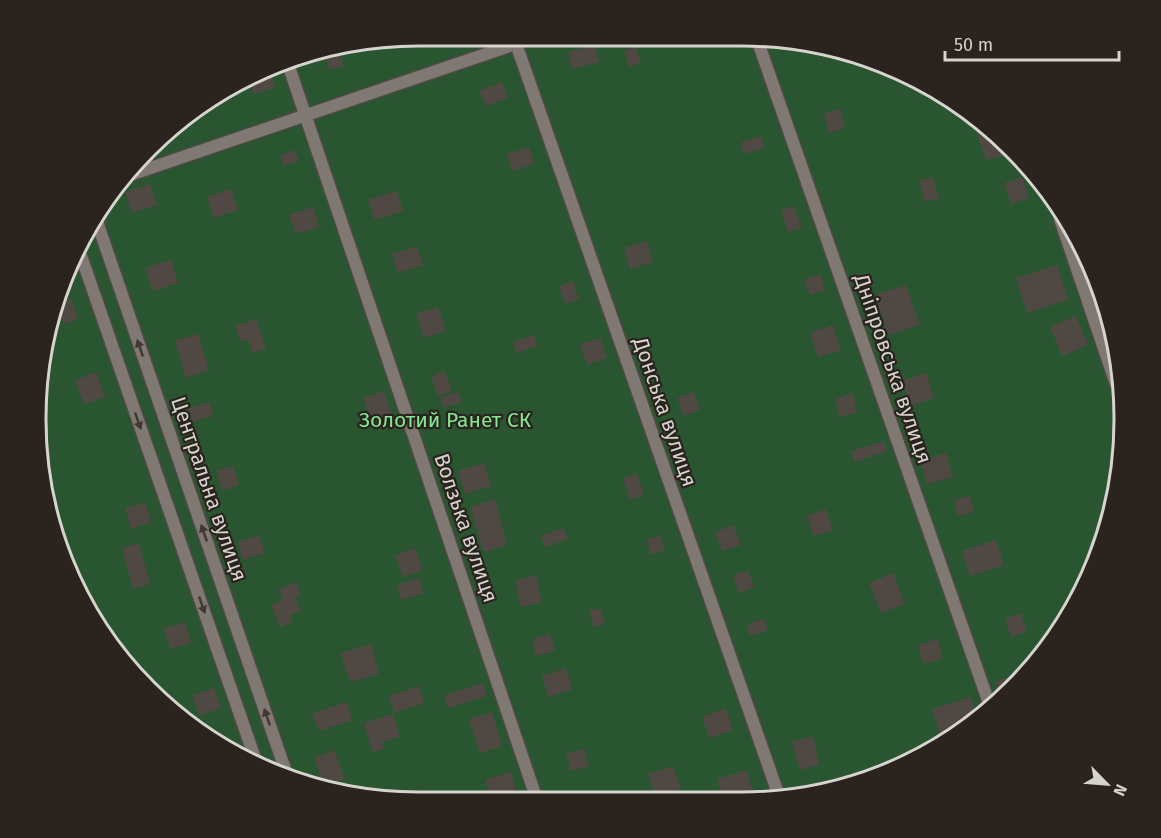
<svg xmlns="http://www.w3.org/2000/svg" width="1161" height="838" viewBox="0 0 1161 838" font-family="'Fira Sans',sans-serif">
  <rect width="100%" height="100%" fill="#342d27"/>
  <!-- green -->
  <polygon fill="#2a5531" points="419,36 817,43 934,87 1030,167 1078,250 1112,352 1124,444 1085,589 994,707 911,763 792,799 394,801 250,763 131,671 65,566 39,469 39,369 75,250 131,166 207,100 320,49"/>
  <!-- building -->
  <g fill="#504943">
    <polygon points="424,36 427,43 408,49 404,38"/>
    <polygon points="595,45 599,62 572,69 568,52"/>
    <polygon points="636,47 641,63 629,67 624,51"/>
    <polygon points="340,53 344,66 330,70 325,58"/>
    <polygon points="270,72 275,87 254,94 250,81"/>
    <polygon points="502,82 508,98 486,106 479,91"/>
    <polygon points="840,109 845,128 829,133 824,114"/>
    <polygon points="978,124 1012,152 1013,154 986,160 974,126"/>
    <polygon points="761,136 765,148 744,154 740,143"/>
    <polygon points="529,147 534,164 512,171 507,154"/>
    <polygon points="295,150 299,161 283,166 280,155"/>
    <polygon points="932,177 939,198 925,202 919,181"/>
    <polygon points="1022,177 1029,198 1011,204 1004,183"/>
    <polygon points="150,184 157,205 132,213 125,192"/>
    <polygon points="231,189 238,210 214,218 207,197"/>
    <polygon points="397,191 403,211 375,220 368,200"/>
    <polygon points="794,206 802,228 788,232 781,210"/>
    <polygon points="313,207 319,227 296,234 289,215"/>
    <polygon points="647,241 653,262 630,269 624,248"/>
    <polygon points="417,246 423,265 398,273 392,254"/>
    <polygon points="171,260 178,283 153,291 145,268"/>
    <polygon points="1057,265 1068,300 1027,313 1016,278"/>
    <polygon points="820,274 825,290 810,295 804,280"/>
    <polygon points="573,281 579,299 565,304 559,286"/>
    <polygon points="906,285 920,325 888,335 875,295"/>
    <polygon points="71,298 78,319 64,324 58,308 60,302"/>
    <polygon points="438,307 446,331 424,338 416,314"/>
    <polygon points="1076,316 1088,345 1062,356 1050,327"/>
    <polygon points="256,319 266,349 253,353 248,339 240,342 235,326"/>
    <polygon points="833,325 841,350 818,357 810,333"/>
    <polygon points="198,334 209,370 186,378 175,341"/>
    <polygon points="534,335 537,346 516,353 513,342"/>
    <polygon points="600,338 607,358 587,364 580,344"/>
    <polygon points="445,371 452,391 438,396 431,377"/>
    <polygon points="96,372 105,397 84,404 75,380"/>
    <polygon points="926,373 934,398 910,406 902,381"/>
    <polygon points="384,391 393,417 372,425 363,398"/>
    <polygon points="458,392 462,402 443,408 440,398"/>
    <polygon points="694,392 700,410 684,416 677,398"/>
    <polygon points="852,393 857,412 840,417 835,399"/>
    <polygon points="209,402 213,416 192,422 188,408"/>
    <polygon points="884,441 887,451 854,462 851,451"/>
    <polygon points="946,453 953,477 927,484 920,461"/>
    <polygon points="484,463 491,486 465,494 458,471"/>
    <polygon points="233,466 239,485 223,491 216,471"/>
    <polygon points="637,474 644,495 630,500 623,478"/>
    <polygon points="970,496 974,512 958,516 954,500"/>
    <polygon points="495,499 507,545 484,552 477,531 496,525 477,530 470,507"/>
    <polygon points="145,502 151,522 131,529 125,508"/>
    <polygon points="826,509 833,530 814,536 807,516"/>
    <polygon points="733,525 741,545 722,551 715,532"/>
    <polygon points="563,528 568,539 545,547 541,536"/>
    <polygon points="259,535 265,553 243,560 238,542"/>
    <polygon points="660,535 665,550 651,555 646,540"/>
    <polygon points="996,540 1004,565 970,576 962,551"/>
    <polygon points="139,543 150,584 133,589 122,548"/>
    <polygon points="415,548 423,570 403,577 395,555"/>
    <polygon points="748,570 754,587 739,593 733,575"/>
    <polygon points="893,573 905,604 881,613 869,583"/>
    <polygon points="536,575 542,602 521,607 515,580"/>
    <polygon points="419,578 424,593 401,600 397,585"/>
    <polygon points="296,582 301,595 295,597 301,611 290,615 293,622 280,627 271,605 283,600 279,589"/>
    <polygon points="600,608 605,624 594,627 589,611"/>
    <polygon points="1021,613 1027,631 1011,637 1005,619"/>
    <polygon points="764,619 768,630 750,636 747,624"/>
    <polygon points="185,622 191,643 170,649 164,628"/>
    <polygon points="550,634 555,651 536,656 532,639"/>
    <polygon points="937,639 943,658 924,664 918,645"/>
    <polygon points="371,644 379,674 350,682 341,653"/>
    <polygon points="566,668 573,689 548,697 542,676"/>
    <polygon points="1013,675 1015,680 1001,698 995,682"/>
    <polygon points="483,683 487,696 448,708 444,695"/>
    <polygon points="419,686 424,703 394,713 389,696"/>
    <polygon points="214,688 221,708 199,716 192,695"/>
    <polygon points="971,697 978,718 963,728 940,735 932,709"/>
    <polygon points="347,702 352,720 319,731 312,713"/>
    <polygon points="726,708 733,730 709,738 702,717"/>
    <polygon points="492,712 502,746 480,753 469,719"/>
    <polygon points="393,714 400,736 382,742 384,749 373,752 364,723"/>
    <polygon points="813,736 819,765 800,770 792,742"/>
    <polygon points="584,749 589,766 571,771 566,754"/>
    <polygon points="334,750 345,779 331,784 323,782 314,758"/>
    <polygon points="673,766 681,788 655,796 648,774"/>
    <polygon points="747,770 755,799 726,799 725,793 722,794 717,779"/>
    <polygon points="511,772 517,794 492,801 485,780"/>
  </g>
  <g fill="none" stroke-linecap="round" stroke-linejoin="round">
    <defs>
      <g id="minor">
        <polyline points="514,38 780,799"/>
        <polyline points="758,42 991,709"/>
        <polyline points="288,64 537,800"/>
        <polyline points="124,177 533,38"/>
        <polyline points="96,219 286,772"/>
        <polyline points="1060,219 1116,384"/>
        <polyline points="78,247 257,764"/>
      </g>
    </defs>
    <!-- minor casing -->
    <use href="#minor" stroke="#504a45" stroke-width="15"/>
    <!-- minor -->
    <use href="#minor" stroke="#807872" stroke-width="12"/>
  </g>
  <!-- one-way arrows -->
  <defs><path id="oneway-solid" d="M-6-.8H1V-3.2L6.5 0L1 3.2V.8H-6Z" transform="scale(1.5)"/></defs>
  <g fill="#403833">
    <use href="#oneway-solid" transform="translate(140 348) rotate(-109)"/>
    <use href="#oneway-solid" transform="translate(138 421) rotate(71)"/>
    <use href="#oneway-solid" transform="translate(204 533) rotate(-109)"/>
    <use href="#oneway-solid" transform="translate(202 605) rotate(71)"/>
    <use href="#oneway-solid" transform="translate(267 717) rotate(-109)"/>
  </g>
  <g text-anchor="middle" stroke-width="4.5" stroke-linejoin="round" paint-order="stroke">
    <!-- street labels -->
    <g font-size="21" fill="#d7d3cf" stroke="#2a231e">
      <text transform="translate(893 369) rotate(71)" y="7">Дніпровська вулиця</text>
      <text transform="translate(665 412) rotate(71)" y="7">Донська вулиця</text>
      <text transform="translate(209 489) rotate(71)" y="7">Центральна вулиця</text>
      <text transform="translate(466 528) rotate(71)" y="7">Волзька вулиця</text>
    </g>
    <!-- park labels -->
    <g font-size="21" fill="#83e892" stroke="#2a231e">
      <text x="445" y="427">Золотий Ранет СК</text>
    </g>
  </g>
  <!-- crop -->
  <path d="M0 0H1161V838H0ZM418 46H742A372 372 0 0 1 1114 418V420A372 372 0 0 1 742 792H418A372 372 0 0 1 46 420V418A372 372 0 0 1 418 46Z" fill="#2a231e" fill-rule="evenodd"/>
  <path fill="none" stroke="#d7d3cf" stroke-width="3" d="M418 46H742A372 372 0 0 1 1114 418V420A372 372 0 0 1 742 792H418A372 372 0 0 1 46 420V418A372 372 0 0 1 418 46Z"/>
  <!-- north arrow -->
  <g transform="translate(1107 784) rotate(115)" stroke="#2a231e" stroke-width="4.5" paint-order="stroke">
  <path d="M0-4.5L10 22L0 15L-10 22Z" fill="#d7d3cf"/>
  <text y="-9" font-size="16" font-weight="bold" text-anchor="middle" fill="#d7d3cf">N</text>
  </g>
  <!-- scale -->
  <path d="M945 51v9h174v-9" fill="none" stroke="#d7d3cf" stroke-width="3"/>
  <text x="954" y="51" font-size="18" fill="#d7d3cf" stroke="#2a231e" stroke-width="4.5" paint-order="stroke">50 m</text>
</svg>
